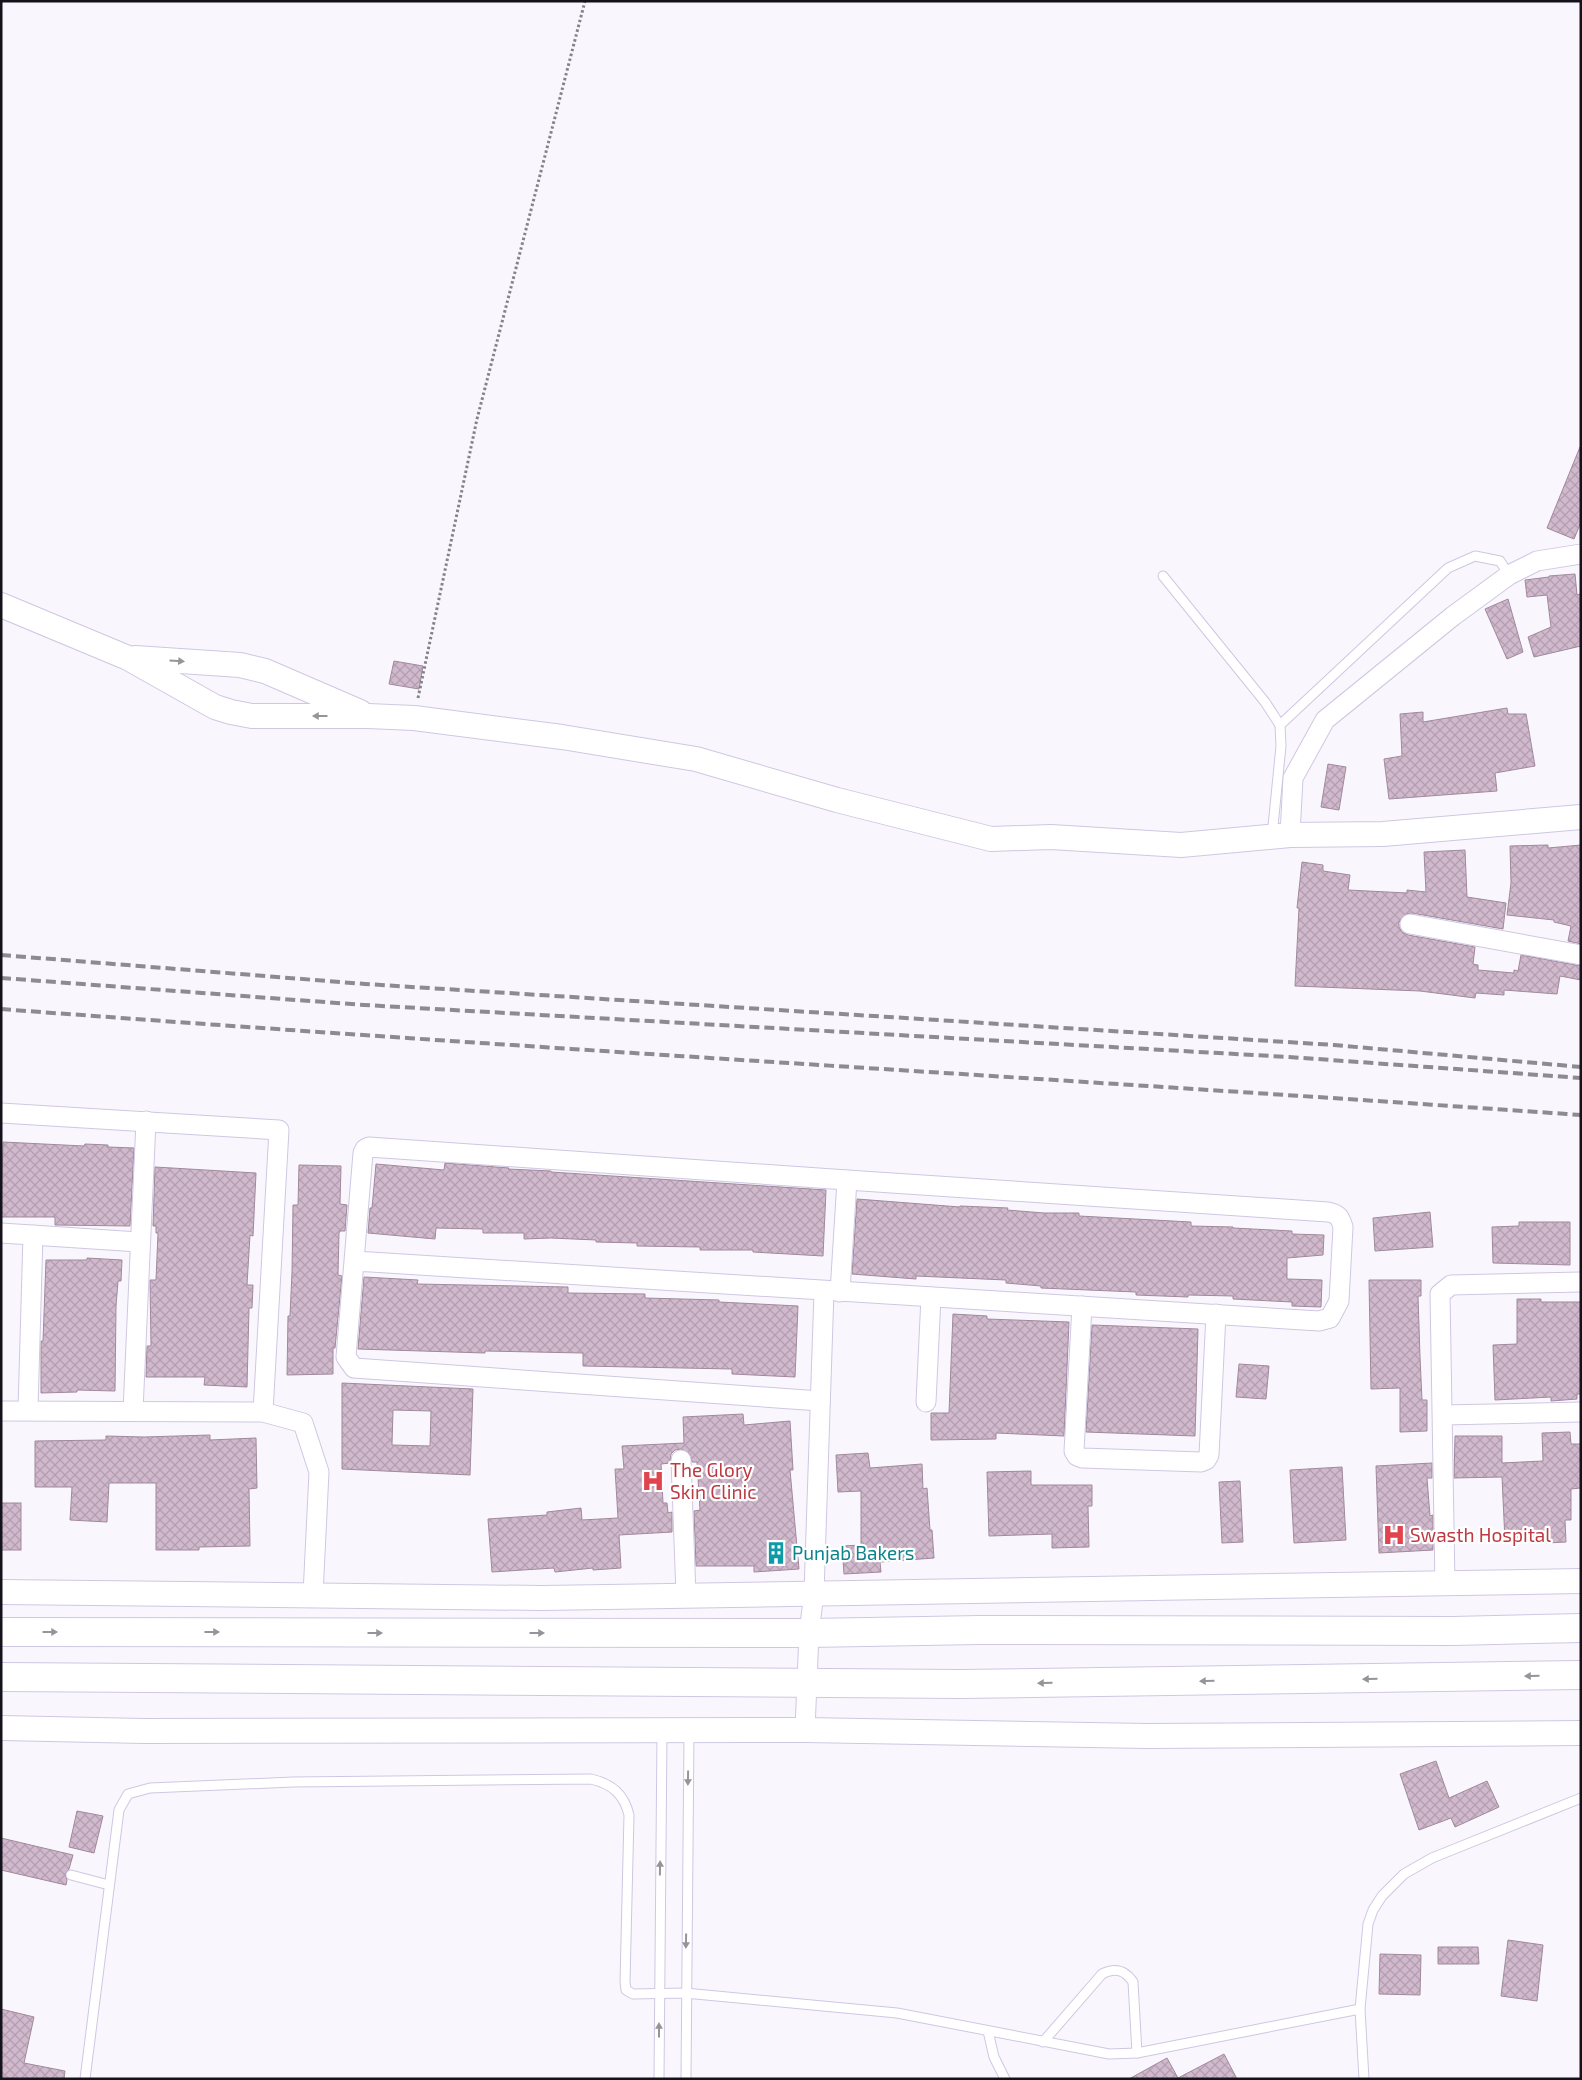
<svg xmlns="http://www.w3.org/2000/svg" width="1582" height="2080" viewBox="0 0 1582 2080" font-family="'Exo 2',sans-serif">
  <defs>
    <pattern id="building-cross-hatch" width="8" height="8" patternUnits="userSpaceOnUse" patternTransform="scale(1.25)"><rect width="8" height="8" fill="#d1b9cd"/><path d="M0 0l8 8M0 8l8-8" fill="none" stroke="#b39eaf"/></pattern>
  </defs>
  <rect width="100%" height="100%" fill="#f9f7fd"/>
  <!-- building -->
  <g fill="url(#building-cross-hatch)" stroke="#a0899c" fill-rule="evenodd">
    <polygon points="1580,447 1581,522 1574,539 1547,528"/>
    <polygon points="1575,574 1577,595 1581,594 1581,646 1534,657 1528,637 1551,627 1547,595 1527,597 1525,580 1549,577 1549,576"/>
    <polygon points="1508,599 1523,652 1507,659 1485,609"/>
    <polygon points="394,661 423,666 419,689 389,684"/>
    <polygon points="1507,708 1508,714 1526,714 1535,766 1495,773 1497,791 1389,799 1384,759 1402,756 1400,714 1423,712 1423,722"/>
    <polygon points="1328,764 1346,767 1339,810 1321,807"/>
    <polygon points="1548,845 1548,848 1581,845 1581,944 1568,941 1571,926 1554,922 1554,920 1507,915 1511,883 1510,846"/>
    <polygon points="1465,850 1467,897 1506,903 1503,929 1412,913 1406,914 1399,922 1399,927 1402,932 1408,935 1475,947 1473,964 1478,965 1478,970 1514,973 1514,970 1518,971 1521,955 1581,966 1581,980 1560,976 1557,994 1504,990 1504,995 1476,993 1475,998 1420,991 1295,986 1299,908 1297,908 1302,862 1323,865 1323,871 1350,875 1348,890 1407,893 1407,890 1426,892 1424,852"/>
    <polygon points="3,1142 84,1146 85,1144 108,1145 108,1147 134,1148 130,1226 55,1225 55,1217 1,1217"/>
    <polygon points="445,1163 509,1168 508,1169 551,1171 551,1172 826,1190 823,1256 753,1252 753,1250 700,1250 700,1247 637,1246 637,1243 596,1242 596,1240 551,1238 524,1239 524,1233 483,1233 483,1229 436,1228 435,1239 368,1233 370,1208 372,1208 376,1164 444,1170"/>
    <polygon points="299,1165 341,1166 340,1204 347,1205 345,1231 340,1231 339,1233 338,1275 342,1276 335,1348 333,1348 333,1374 287,1375 288,1316 290,1316 292,1272 293,1205 298,1205"/>
    <polygon points="155,1167 256,1173 253,1236 250,1235 247,1285 253,1285 252,1308 249,1308 247,1387 204,1385 205,1377 146,1377 147,1346 151,1346 150,1280 156,1280 158,1233 156,1233 156,1226 153,1226"/>
    <polygon points="857,1199 960,1207 960,1206 1008,1208 1007,1210 1044,1213 1079,1213 1079,1216 1191,1222 1191,1226 1233,1227 1233,1228 1292,1231 1292,1234 1324,1235 1323,1255 1287,1258 1287,1279 1322,1280 1321,1307 1292,1306 1292,1302 1233,1299 1233,1296 1188,1295 1188,1297 1136,1295 1136,1292 1041,1288 1041,1286 1006,1283 1006,1280 916,1276 916,1279 852,1274"/>
    <polygon points="1430,1212 1433,1247 1375,1251 1373,1218"/>
    <polygon points="1519,1222 1570,1222 1570,1265 1493,1263 1492,1227 1519,1226"/>
    <polygon points="87,1258 122,1260 121,1281 118,1281 116,1306 115,1391 77,1390 77,1392 41,1393 41,1341 43,1341 46,1260 87,1260"/>
    <polygon points="364,1277 418,1280 417,1284 568,1287 568,1293 645,1294 645,1298 719,1300 719,1302 798,1306 795,1377 732,1374 732,1369 583,1366 583,1353 485,1351 485,1353 358,1349"/>
    <polygon points="1369,1280 1421,1280 1421,1296 1418,1296 1420,1357 1422,1400 1427,1400 1427,1431 1400,1432 1400,1388 1371,1389"/>
    <polygon points="1517,1299 1541,1299 1541,1302 1581,1302 1581,1394 1577,1394 1577,1399 1551,1401 1551,1397 1495,1400 1493,1345 1517,1344"/>
    <polygon points="953,1314 987,1316 987,1319 1069,1322 1064,1436 996,1433 996,1439 931,1440 931,1413 949,1413"/>
    <polygon points="1092,1325 1198,1329 1195,1436 1086,1432"/>
    <polygon points="1239,1364 1269,1366 1266,1399 1236,1397"/>
    <path d="M342 1383 473 1389 470 1475 342 1469ZM393 1410 431 1411 430 1446 392 1445Z"/>
    <polygon points="743,1414 744,1425 790,1421 793,1470 790,1470 799,1569 754,1572 754,1566 696,1566 694,1511 700,1510 697,1462 692,1462 690,1454 681,1449 675,1450 671,1454 670,1463 661,1464 663,1503 667,1503 668,1513 672,1512 672,1532 619,1535 621,1568 593,1570 593,1568 555,1572 554,1568 492,1572 488,1519 547,1515 547,1512 581,1508 582,1520 618,1518 615,1469 624,1469 622,1446 684,1443 683,1417"/>
    <polygon points="1570,1432 1571,1444 1581,1444 1581,1488 1571,1489 1571,1520 1565,1520 1566,1542 1546,1543 1546,1538 1505,1541 1502,1477 1454,1478 1455,1436 1502,1436 1502,1463 1543,1461 1542,1433"/>
    <polygon points="210,1435 210,1440 256,1438 257,1488 249,1489 250,1546 199,1547 199,1550 156,1550 156,1483 109,1483 107,1522 70,1520 72,1487 35,1487 35,1441 106,1440 106,1436 144,1437"/>
    <polygon points="868,1453 870,1468 922,1464 923,1489 927,1488 930,1530 932,1530 934,1558 880,1562 881,1572 844,1574 842,1546 861,1545 861,1491 838,1492 836,1455"/>
    <polygon points="1432,1463 1432,1478 1427,1478 1430,1516 1433,1515 1433,1550 1379,1553 1376,1466"/>
    <polygon points="1342,1467 1346,1540 1294,1543 1290,1470"/>
    <polygon points="1031,1471 1031,1485 1092,1485 1092,1506 1088,1506 1089,1547 1052,1548 1052,1534 989,1536 987,1472"/>
    <polygon points="1240,1481 1243,1542 1222,1543 1219,1482"/>
    <rect x="1" y="1503" width="20" height="47"/>
    <polygon points="1436,1761 1449,1798 1487,1781 1499,1807 1455,1827 1451,1818 1419,1830 1400,1774"/>
    <polygon points="77,1811 103,1816 94,1853 69,1847"/>
    <polygon points="1,1838 73,1855 69,1869 65,1874 67,1880 66,1885 1,1870"/>
    <polygon points="1508,1940 1543,1945 1537,2001 1501,1996"/>
    <polygon points="1438,1947 1478,1947 1479,1964 1438,1964"/>
    <polygon points="1380,1954 1421,1955 1420,1995 1379,1994"/>
    <polygon points="1,2009 34,2017 24,2063 65,2071 64,2079 1,2079"/>
    <polygon points="1224,2054 1237,2079 1129,2079 1167,2058 1178,2078"/>
  </g>
  <g fill="none" stroke-linecap="round" stroke-linejoin="round">
    <defs>
      <g id="service">
        <polyline points="1163,576 1265,702 1280,725 1281,746 1272,836"/>
        <polyline points="1280,725 1448,568 1475,556 1500,561 1509,575"/>
        <polyline points="71,1875 109,1885"/>
        <polyline points="988,2031 994,2057 1005,2079"/>
        <path d="M1043 2042 1102 1974C1116 1967 1125 1970 1133 1982L1137 2053"/>
        <path d="M85 2079 119 1810 128 1794 150 1788 293 1782 591 1779C612 1784 624 1794 629 1815L625 1982 626 1990 633 1994 685 1993 897 2013 1109 2054 1137 2053 1360 2009"/>
        <polyline points="659,2079 662,1732"/>
        <polyline points="686,2079 689,1732"/>
        <polyline points="1364,2079 1360,2009 1368,1924 1373,1910 1382,1896 1404,1874 1432,1858 1581,1798"/>
      </g>
      <g id="minor">
        <polyline points="1290,835 1293,778 1325,720 1453,616 1509,575 1537,561 1581,554"/>
        <polyline points="1410,924 1581,955"/>
        <polyline points="1,1113 279,1130 263,1412"/>
        <polyline points="1,1233 139,1242"/>
        <path d="M355 1261 1319 1321 1330 1318 1339 1301 1343 1227C1340 1217 1338 1214 1328 1212L847 1180 369 1147 365 1149 363 1153 346 1357 354 1368 820 1401"/>
        <polyline points="840,1292 847,1180"/>
        <polyline points="1082,1306 1074,1451 1077,1456 1082,1458 1201,1462 1206,1460 1209,1455 1216,1314"/>
        <polyline points="926,1402 931,1297"/>
        <polyline points="28,1409 33,1235"/>
        <polyline points="1,1411 263,1412 303,1423 319,1472 313,1595"/>
        <polyline points="133,1411 146,1121"/>
        <polyline points="1443,1415 1581,1412"/>
        <polyline points="681,1460 686,1595"/>
        <polyline points="1445,1584 1440,1294 1451,1285 1581,1282"/>
        <polyline points="805,1730 809,1633 814,1593 824,1291"/>
      </g>
      <g id="tertiary">
        <polyline points="1,605 128,658 215,707 231,712 252,716 368,716 414,718 562,737 696,759 837,800 991,839 1051,837 1181,845 1290,835 1383,834 1581,817"/>
        <polyline points="135,658 240,665 265,671 360,712"/>
        <polyline points="1,1592 543,1598 1581,1581"/>
        <polyline points="1,1728 144,1731 805,1730 1147,1736 1581,1733"/>
      </g>
      <g id="primary">
        <polyline points="1,1632 809,1633 980,1630 1453,1631 1581,1628"/>
        <polyline points="1,1677 960,1684 1581,1675"/>
      </g>
    </defs>
    <!-- service casing -->
    <use href="#service" stroke="#cfc7e2" stroke-width="11"/>
    <!-- minor casing -->
    <use href="#minor" stroke="#cfc7e2" stroke-width="21"/>
    <!-- tertiary casing -->
    <use href="#tertiary" stroke="#cfc7e2" stroke-width="26"/>
    <!-- primary casing -->
    <use href="#primary" stroke="#cfc7e2" stroke-width="30"/>
    <!-- path -->
    <polyline stroke="#84828a" stroke-width="3" stroke-dasharray="2.5 2.5" stroke-linecap="butt" points="418,698 477,419 585,1"/>
    <!-- service -->
    <use href="#service" stroke="#fff" stroke-width="9"/>
    <!-- minor -->
    <use href="#minor" stroke="#fff" stroke-width="19"/>
    <!-- tertiary -->
    <use href="#tertiary" stroke="#fff" stroke-width="24"/>
    <!-- primary -->
    <use href="#primary" stroke="#fff" stroke-width="28"/>
    <!-- rail -->
    <g stroke="#8d8a92" stroke-width="4" stroke-dasharray="10 5" stroke-linecap="butt">
      <polyline points="1,955 365,984 1334,1045 1581,1067"/>
      <polyline points="1,978 364,1005 1289,1057 1581,1078"/>
      <path d="M1 1009C527 1049 1054 1078 1581 1115"/>
    </g>
  </g>
  <!-- one-way arrows -->
  <defs><path id="oneway-solid" d="M-6-.8H1V-3.2L6.5 0L1 3.2V.8H-6Z" transform="scale(1.25)"/></defs>
  <g fill="#969499">
    <use href="#oneway-solid" transform="translate(177 661) rotate(4)"/>
    <use href="#oneway-solid" transform="translate(320 716) rotate(180)"/>
    <use href="#oneway-solid" transform="translate(50 1632)"/>
    <use href="#oneway-solid" transform="translate(212 1632)"/>
    <use href="#oneway-solid" transform="translate(375 1633)"/>
    <use href="#oneway-solid" transform="translate(537 1633)"/>
    <use href="#oneway-solid" transform="translate(1532 1676) rotate(179)"/>
    <use href="#oneway-solid" transform="translate(1370 1679) rotate(179)"/>
    <use href="#oneway-solid" transform="translate(1207 1681) rotate(179)"/>
    <use href="#oneway-solid" transform="translate(1045 1683) rotate(179)"/>
    <use href="#oneway-solid" transform="translate(688 1778) rotate(91)"/>
    <use href="#oneway-solid" transform="translate(660 1868) rotate(-89)"/>
    <use href="#oneway-solid" transform="translate(686 1941) rotate(91)"/>
    <use href="#oneway-solid" transform="translate(659 2030) rotate(-90)"/>
  </g>
  <!-- icons -->
  <defs>
    <symbol id="hospital-bare" viewBox="-9 -9 18 18"><path d="M-5-5h3v3.5h4V-5h3V5h-3V1.5h-4V5h-3Z" fill="#e0444e" stroke="#fff" stroke-width="2.5" paint-order="stroke"/></symbol>
    <symbol id="building-bare" viewBox="-9 -9 18 18"><path d="M-4-6H4V6H1V3H-1V6H-4ZM-2.5-4.3h1.7v1.8h-1.7ZM.8-4.3h1.7v1.8H.8ZM-2.5-1h1.7V.8h-1.7ZM.8-1h1.7V.8H.8Z" fill="#0f9aa8" stroke="#fff" stroke-width="2.5" paint-order="stroke"/></symbol>
  </defs>
  <g fill-rule="evenodd">
    <use href="#hospital-bare" x="637" y="1465" width="32" height="32"/>
    <use href="#hospital-bare" x="1378" y="1519" width="32" height="32"/>
    <use href="#building-bare" x="760" y="1537" width="32" height="32"/>
  </g>
  <g text-anchor="middle" stroke-width="4.5" stroke-linejoin="round" paint-order="stroke">
    <!-- health labels -->
    <g font-size="19" fill="#be3a42" stroke="#fff" text-anchor="start">
      <text x="670" y="1477">The Glory<tspan x="670" dy="22">Skin Clinic</tspan></text>
      <text x="1410" y="1542">Swasth Hospital</text>
    </g>
    <!-- culture labels -->
    <g font-size="19" fill="#0d838f" stroke="#fff" text-anchor="start">
      <text x="792" y="1560">Punjab Bakers</text>
    </g>
  </g>
  <!-- border -->
  <rect width="1582" height="2080" fill="none" stroke="#15121c" stroke-width="5"/>
</svg>
